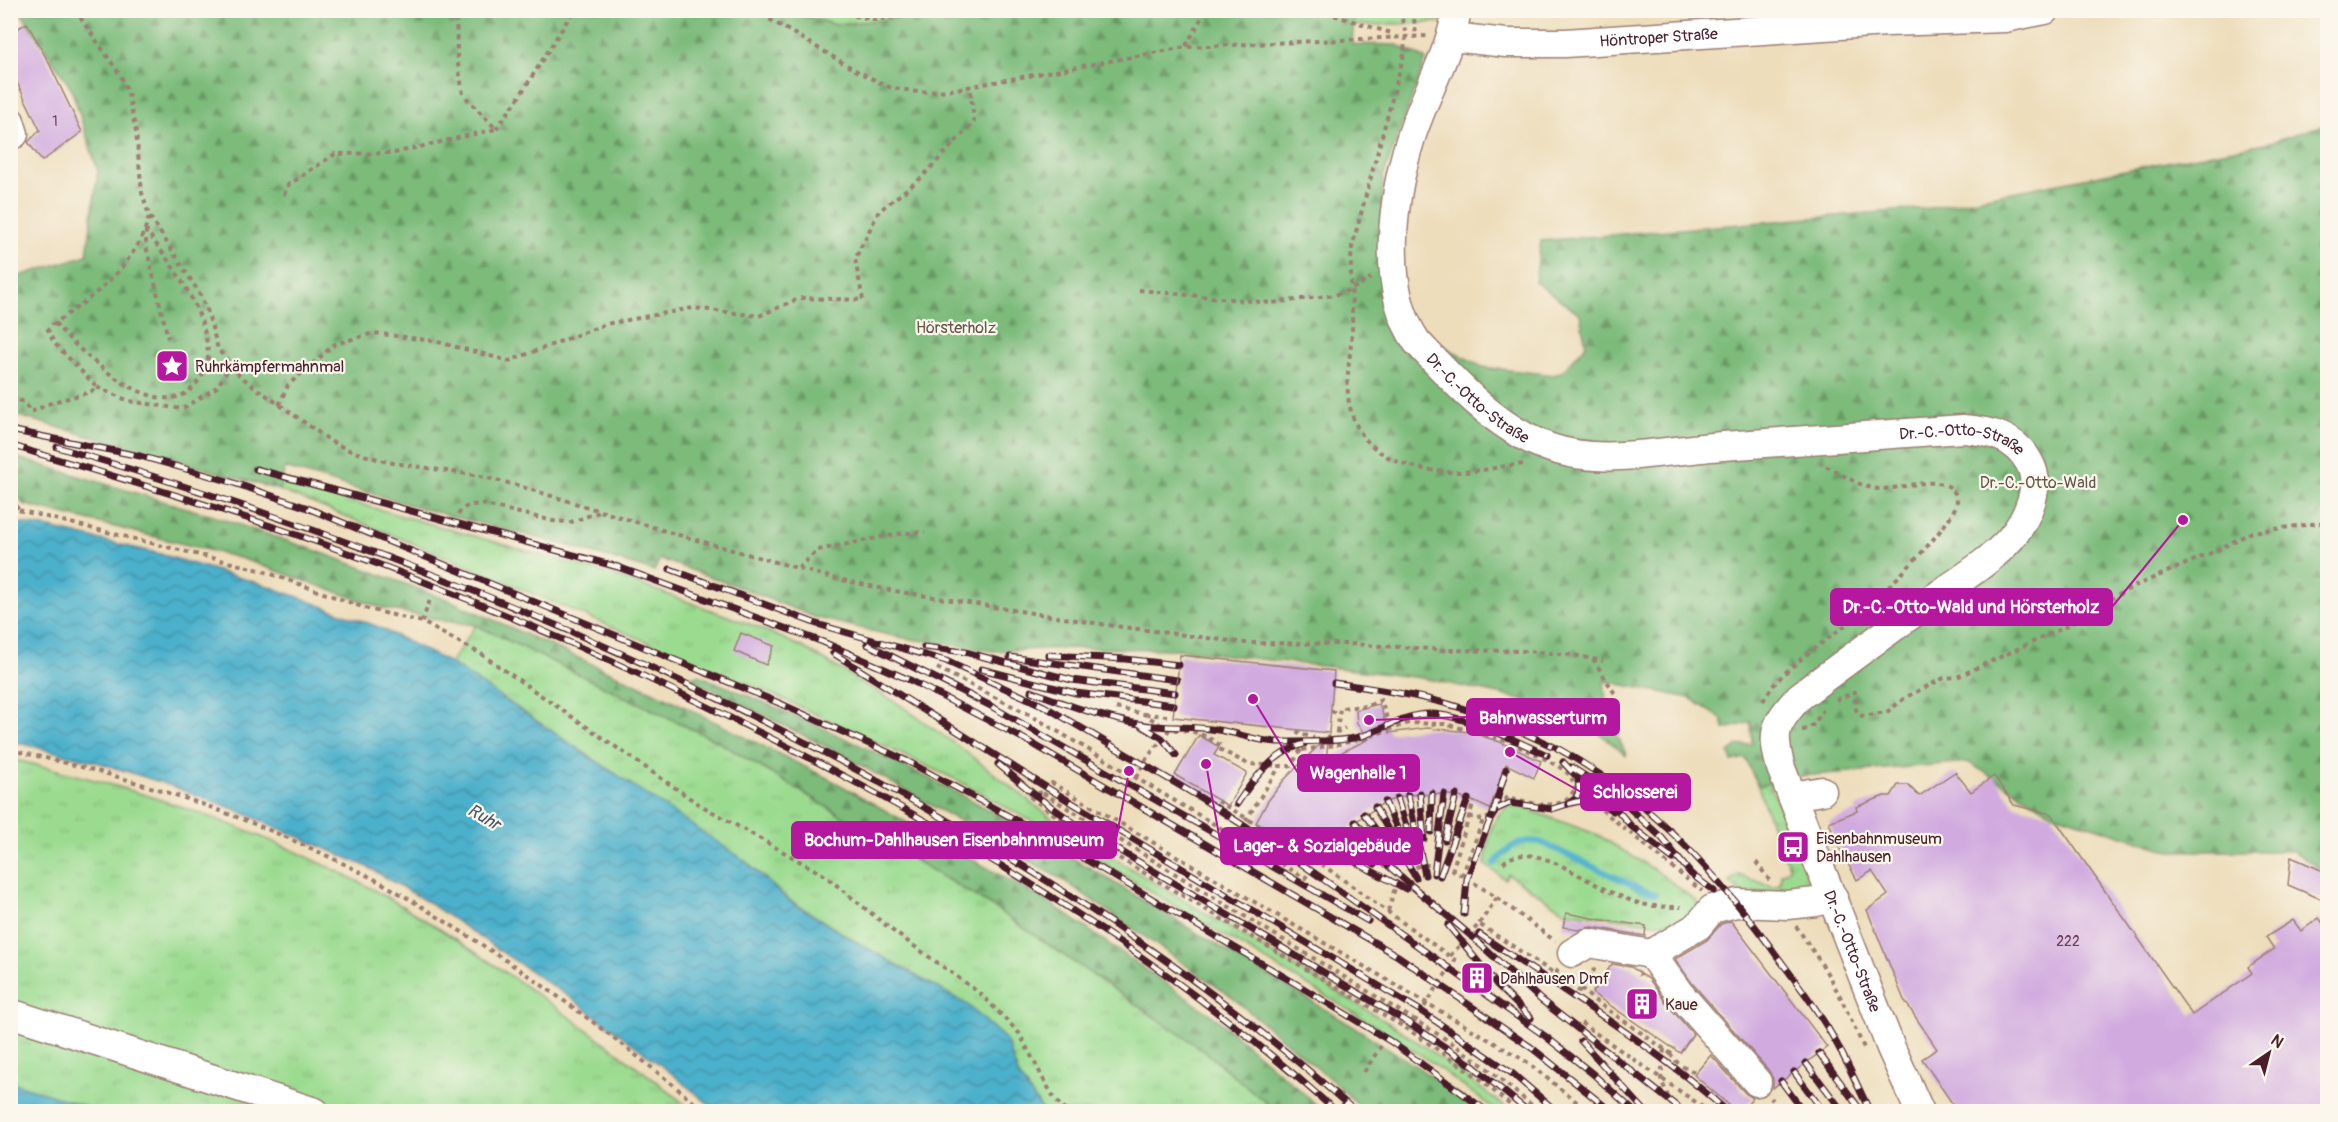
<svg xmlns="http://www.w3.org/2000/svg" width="2338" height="1122" viewBox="0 0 2338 1122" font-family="Pangolin,sans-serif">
  <defs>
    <pattern id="grass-tufts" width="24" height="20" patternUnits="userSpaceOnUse" patternTransform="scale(1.5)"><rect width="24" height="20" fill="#9bdb90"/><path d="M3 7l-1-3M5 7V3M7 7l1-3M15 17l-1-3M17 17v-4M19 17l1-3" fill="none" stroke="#87bc7c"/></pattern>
    <pattern id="forest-firs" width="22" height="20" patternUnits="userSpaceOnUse" patternTransform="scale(1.5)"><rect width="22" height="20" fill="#7cbb7a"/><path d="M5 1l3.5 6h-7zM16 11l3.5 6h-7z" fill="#689764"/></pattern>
    <pattern id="water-waves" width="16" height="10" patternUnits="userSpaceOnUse" patternTransform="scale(1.5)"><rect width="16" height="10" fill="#4cb0cb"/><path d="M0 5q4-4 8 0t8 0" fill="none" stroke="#418fa5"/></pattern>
  </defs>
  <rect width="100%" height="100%" fill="#fbf7ec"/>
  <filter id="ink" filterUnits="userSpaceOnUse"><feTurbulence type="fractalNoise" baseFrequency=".0167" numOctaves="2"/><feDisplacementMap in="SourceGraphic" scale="12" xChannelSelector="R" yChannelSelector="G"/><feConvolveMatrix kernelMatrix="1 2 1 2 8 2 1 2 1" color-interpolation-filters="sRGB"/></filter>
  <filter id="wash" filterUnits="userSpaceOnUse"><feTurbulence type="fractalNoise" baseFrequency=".008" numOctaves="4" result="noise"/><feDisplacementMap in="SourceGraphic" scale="24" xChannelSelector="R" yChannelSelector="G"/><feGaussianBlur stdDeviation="1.35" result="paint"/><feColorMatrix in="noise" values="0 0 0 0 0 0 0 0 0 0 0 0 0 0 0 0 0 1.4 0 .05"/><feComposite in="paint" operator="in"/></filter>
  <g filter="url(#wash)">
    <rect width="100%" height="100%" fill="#edddbb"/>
    <!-- grass -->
    <g fill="url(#grass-tufts)" stroke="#727d5e" stroke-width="1.5">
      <polygon points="781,11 963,11 836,25"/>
      <polygon points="1364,11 1443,11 1440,22 1352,26 1354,17"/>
      <polygon points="281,482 616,576 755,626 804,648 900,705 962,749 1053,819 1095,847 1395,1027 1429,1050 1511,1111 1497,1111 1424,1057 1344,1007 1053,833 957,780 783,699 415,544 279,490"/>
      <polygon points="476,625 719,742 993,907 1203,1050 1276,1111 1043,1111 1019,1077 1006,1040 968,1005 853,940 788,899 744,860 450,663"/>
      <path d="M11 759C131 786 251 826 361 883 414 911 465 945 515 979 576 1021 636 1064 693 1111L11 1112Z"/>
      <polygon points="1769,783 1816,889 1743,894 1729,881 1738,875 1774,887 1780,884 1781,874 1790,868 1775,836 1758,786"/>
      <path d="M1509 806 1524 808 1598 835 1661 874 1697 902 1698 915 1689 920 1652 923 1564 911 1508 874 1505 879 1485 865C1488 844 1489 817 1509 806Z"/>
    </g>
    <!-- forest -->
    <g fill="url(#forest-firs)" stroke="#636d52" stroke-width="1.5">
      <polygon points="781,10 836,25 963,10 1364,11 1354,17 1352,44 1397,45 1426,59 1383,177 1381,237 1388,316 1482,367 1554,375 1563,371 1586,345 1580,314 1535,282 1541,241 1930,208 2270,142 2327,124 2327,873 2293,851 2170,851 2052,813 1968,762 1801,776 1758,786 1745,758 1732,761 1729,753 1738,746 1752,744 1751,722 1725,729 1721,718 1690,698 1604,681 1608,716 1627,756 1598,732 1561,712 1504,695 1422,678 1176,649 1068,648 993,651 897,637 814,617 739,587 660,559 654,571 569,546 424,509 285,468 279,490 11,414 10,279 87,255 98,171 71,88 20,11"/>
      <polygon points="11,456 210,515 311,549 451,601 663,696 835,782 1051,904 1217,1019 1324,1111 1276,1111 1203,1050 993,907 719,742 476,625 445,621 382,608 240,558 23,504 11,487"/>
      <path d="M698 675C784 710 870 748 954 791 1042 837 1127 891 1212 942 1304 997 1395 1049 1481 1111H1365L1334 1082 1233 998 1063 880 845 756 689 678Z"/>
    </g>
    <!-- water -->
    <g fill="url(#water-waves)" stroke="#4b687b" stroke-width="1.5">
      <polygon points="10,522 50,528 160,554 271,587 376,626 450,663 744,860 788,900 853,940 968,1005 1006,1040 1019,1077 1043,1111 717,1111 670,1072 575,1001 426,901 368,867 234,809 163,783 100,763 11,741"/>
      <polygon points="10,1082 11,1082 99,1111 11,1111"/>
    </g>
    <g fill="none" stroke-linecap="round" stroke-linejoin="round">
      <!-- stream -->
      <path stroke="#4cb0cb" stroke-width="6" d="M1494 864C1508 848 1518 838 1540 842L1641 889 1656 894"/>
    </g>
    <g id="blocks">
      <!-- building -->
      <g fill="#d1abdf">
        <polygon points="27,23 49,63 82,132 42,161 28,142 40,130 10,68 10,33"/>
        <polygon points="741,633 774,646 766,665 734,651"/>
        <polygon points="1180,655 1334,671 1329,733 1173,717"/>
        <polygon points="1379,704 1389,733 1427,728 1470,732 1500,742 1541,761 1534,778 1506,764 1490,809 1468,799 1444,794 1408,795 1385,802 1355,822 1340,840 1330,861 1256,823 1268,801 1284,780 1329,735 1326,760 1369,739 1357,724 1356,710"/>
        <polygon points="1199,735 1219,747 1214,755 1247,773 1228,806 1175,775"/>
        <polygon points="1955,772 1971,792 1994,776 2014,805 2051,814 2192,1015 2252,973 2248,967 2274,949 2266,937 2293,920 2301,931 2319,918 2328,930 2328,1112 1958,1112 1922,1059 1937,1049 1904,1000 1867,910 1888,895 1872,871 1857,880 1840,849 1829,822 1857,811 1856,807 1884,796 1891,796 1898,785 1908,785 1919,796"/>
        <polygon points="2291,857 2328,873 2328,902 2288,885"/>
        <polygon points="1566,913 1602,920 1646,926 1645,936 1592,927 1578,930 1563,927"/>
        <polygon points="1731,921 1827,1047 1773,1088 1773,1079 1769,1071 1692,983 1675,959 1707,940 1721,924"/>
        <polygon points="1612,964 1631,967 1640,973 1639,975 1641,974 1649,979 1667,1004 1693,1034 1680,1053 1592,993"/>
        <polygon points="1711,1055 1745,1093 1753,1098 1741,1112 1737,1112 1694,1075"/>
      </g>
    </g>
  </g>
  <g filter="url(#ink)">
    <use href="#blocks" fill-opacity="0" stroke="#9c7e73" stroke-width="1.5"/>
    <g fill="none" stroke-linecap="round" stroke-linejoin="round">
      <defs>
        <g id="minor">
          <path id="s1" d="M1457 10C1450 49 1434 77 1420 113 1394 175 1376 284 1417 342 1452 379 1490 422 1538 443 1595 469 1663 450 1723 446 1803 440 1883 435 1963 429 1991 431 2015 437 2029 462 2043 485 2027 519 2011 538 1992 560 1964 577 1940 594 1893 628 1845 662 1799 697 1774 725 1771 732 1781 768L1891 1048 1920 1112"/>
          <path id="s2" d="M1452 37 1506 43H1565L1887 22 2005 18 2045 10"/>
          <polyline points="10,121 14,134"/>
          <polyline points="1792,796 1822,791"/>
          <polyline points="1572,953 1589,943 1651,954 1698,926 1712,909 1737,903 1787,905 1816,902 1833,897"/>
          <polyline points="1651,954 1679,993 1757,1082"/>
          <polyline points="10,1013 315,1112"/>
        </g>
      </defs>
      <!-- minor casing -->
      <use href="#minor" stroke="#9c7e73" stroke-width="31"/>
      <!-- path -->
      <g stroke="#9c7e73" stroke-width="4" stroke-dasharray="4.5 4.5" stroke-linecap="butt">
        <polyline points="75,10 121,76 128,93 136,132 142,193 149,215 198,291 207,310 218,349 240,376 256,388 332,442 351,451 387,462 480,476 516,485 675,534 833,578 889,590 1107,625 1246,643 1350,644 1446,650 1526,651 1573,655 1603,661"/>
        <polyline points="754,10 857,71 889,87 918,92 951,90 1186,47 1427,36"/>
        <polyline points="828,10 874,20 949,10"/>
        <polyline points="1317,10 1394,34"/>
        <path d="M1400 10 1406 35 1403 58 1352 247C1349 275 1353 302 1352 330 1351 355 1344 383 1350 407 1361 459 1416 473 1463 472 1484 471 1505 465 1526 464"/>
        <polyline points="1413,10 1416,35"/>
        <polyline points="1186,46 1206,10"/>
        <polyline points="496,129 516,102 572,13 579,10"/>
        <polyline points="284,195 288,185 335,154 394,153 496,129 463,94 457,58 456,10"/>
        <polyline points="146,230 146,246 168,338"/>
        <polyline points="1139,290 1271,303 1335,295 1350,290 1371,278"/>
        <path d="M55 323C78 351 160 429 195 385 202 377 208 367 208 356 207 309 172 266 146 230"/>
        <polyline points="97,387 129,401 182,409 217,387 231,365"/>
        <polyline points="279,405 288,385 335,344 374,333 434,341 509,361 606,324 693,308 759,316 800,298 863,300 855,259 879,211 920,179 974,122 970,86"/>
        <path d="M10 412 15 399 24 402 31 412 53 402 91 392 97 387 54 343 48 330 52 325C91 299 138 264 149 216"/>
        <polyline points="10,498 18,509"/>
        <polyline points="10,508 260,570 368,609 422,622 481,654 697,803 824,875 893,931 981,994 1019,1033 1046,1084 1055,1099 1067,1112"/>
        <path d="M458 515C464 505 471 505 482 504L553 521 571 522 599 512"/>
        <polyline points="798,568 818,550 897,534 925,532"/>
        <polyline points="422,622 431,597"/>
        <polyline points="1593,659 1617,697"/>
        <polyline points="937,668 1030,715 1305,878 1317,861 1455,960 1409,1030 1479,1078 1518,1112"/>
        <polyline points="1836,700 1855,692 1856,710 1862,716 1887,712 1906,697 1944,678 1957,677 2065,627 2130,588 2209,554 2252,532 2328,522"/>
        <path d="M1763 701C1769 691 1776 681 1785 673 1807 652 1833 636 1857 616 1876 600 1957 523 1957 500 1957 496 1954 491 1951 488 1934 475 1899 490 1879 489 1858 487 1840 472 1821 464"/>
        <polyline points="1116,708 1144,714 1169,730"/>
        <polyline points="1331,711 1339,714"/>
        <polyline points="1145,714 1167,716"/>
        <polyline points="1299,730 1298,733 1314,738"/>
        <path d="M1802 730C1813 729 1817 719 1823 710"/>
        <polyline points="1337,732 1340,708 1368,706 1381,700 1390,728"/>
        <path d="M10 750C132 776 253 817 364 874 395 889 425 909 454 927 542 982 626 1044 705 1112"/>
        <polyline points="1302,750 1335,745 1337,732 1345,728"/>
        <path d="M1136 777 1147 758 1169 730C1194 730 1202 733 1223 747L1221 750 1248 764 1280 766"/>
        <polyline points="1043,793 1449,1041 1488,1069 1540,1112"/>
        <polyline points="1029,797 1049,789 1052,783 1527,1062 1589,1112"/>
        <polyline points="1030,797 1092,842 1409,1030"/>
        <polyline points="1218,801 1317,861"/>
        <path d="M1469 816 1483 820 1489 817 1495 806 1508 797C1529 802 1564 815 1575 788"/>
        <path d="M1236 836 1280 766H1291C1304 745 1309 730 1335 745L1363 739 1408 723 1445 724 1501 739 1538 755 1561 768 1571 776 1575 788 1688 880"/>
        <polyline points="1756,862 1770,881"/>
        <path d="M1503 863C1528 840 1573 873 1597 885 1609 892 1622 897 1635 902 1650 907 1666 907 1681 907"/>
        <polyline points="1452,871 1474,801"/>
        <polyline points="1462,876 1483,820"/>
        <polyline points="1693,884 1702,891"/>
        <polyline points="1497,898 1555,941"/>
        <path d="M1388 911C1391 902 1393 892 1397 884 1421 842 1470 880 1497 898L1479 924"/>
        <polyline points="1796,926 1823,966 1840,996 1864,1048"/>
        <polyline points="1450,956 1479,924 1555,974 1559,969"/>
        <polyline points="1592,969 1594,970 1590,975 1597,980 1600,974 1603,977"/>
        <polyline points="1555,974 1579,991 1590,975"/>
        <polyline points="1581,988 1591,998 1670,1053 1674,1047"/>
        <polyline points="1581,1023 1710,1112"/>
        <polyline points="1664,1049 1661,1079 1674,1112"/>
        <path d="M1670 1053C1677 1064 1684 1069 1697 1072"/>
        <polyline points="1364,1072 1381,1046"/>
        <polyline points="1777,1106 1780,1112"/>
        <polyline points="1768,1112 1777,1106 1771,1098"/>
      </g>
      <!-- minor -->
      <use href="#minor" stroke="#fff" stroke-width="28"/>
      <defs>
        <g id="rail">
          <polyline points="10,430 140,456 228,481 305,507 779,703 907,761 1051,839 1298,985 1390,1041 1488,1112"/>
          <path d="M10 445C116 477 222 508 326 545 496 606 661 680 821 764 1005 861 1182 972 1337 1112"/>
          <path d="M57 447C356 535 645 649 915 802 1073 892 1220 990 1356 1112"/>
          <polyline points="256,469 618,567 823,642 912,681 1026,740 1398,956 1532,1048 1612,1112"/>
          <polyline points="670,569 817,624 946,661 1044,706 1201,798 1289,855 1545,1036 1593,1074 1635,1112"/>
          <polyline points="867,644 989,705 1368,921"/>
          <polyline points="924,647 965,652 1072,680 1175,693"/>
          <polyline points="833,653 1049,789 1421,1011 1513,1074 1557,1112"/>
          <polyline points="1048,655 1125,659 1179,665"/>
          <polyline points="1010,657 1177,680"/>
          <polyline points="981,669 1076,693 1174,705"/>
          <path d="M1334 683C1372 688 1411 694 1448 704 1484 714 1518 730 1552 746"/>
          <path d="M1031 691C1068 705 1105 719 1145 725 1169 728 1194 726 1218 730 1239 733 1258 742 1280 742 1300 742 1344 742 1362 736 1385 729 1406 713 1431 714 1465 715 1516 741 1547 755"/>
          <polyline points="1142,726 1162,738 1176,755"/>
          <path d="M1557 748C1647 798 1708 863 1769 945 1786 969 1806 993 1822 1019 1841 1048 1855 1080 1870 1112"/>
          <polyline points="998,764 1035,795 1080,827 1412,1025 1473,1066 1529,1112"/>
          <polyline points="1571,767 1615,795 1662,838 1691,874 1714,891"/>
          <polyline points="1601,791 1631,826 1673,859"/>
          <polyline points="1420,793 1424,839"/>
          <polyline points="1408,795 1425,875"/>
          <polyline points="1397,798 1410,838"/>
          <polyline points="1385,802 1403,841"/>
          <path d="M1237 804C1254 778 1273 753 1304 744"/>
          <path d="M1568 804C1584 798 1599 801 1613 811"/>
          <polyline points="1375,807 1416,878"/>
          <polyline points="1364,814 1390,848"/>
          <polyline points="1493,814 1506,769"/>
          <polyline points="1355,822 1387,855"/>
          <polyline points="1347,831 1470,935 1541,1000 1684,1112"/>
          <polyline points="1431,832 1432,793"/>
          <polyline points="1340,840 1375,864"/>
          <polyline points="1445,840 1456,795"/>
          <polyline points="1334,851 1406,889"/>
          <polyline points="1434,874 1444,794"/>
          <polyline points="1440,876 1468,799"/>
          <polyline points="1464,914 1467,879 1490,820 1497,809 1510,803 1552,809 1568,804 1576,798 1579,791 1578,778 1563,762"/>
          <polyline points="1448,925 1497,985 1531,1018"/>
          <path d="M1479 934C1563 991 1652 1044 1728 1112"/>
          <polyline points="1581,1041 1646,1112"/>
          <polyline points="1819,1053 1862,1112"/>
          <polyline points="1806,1063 1843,1112"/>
          <polyline points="1794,1072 1824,1112"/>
          <polyline points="1781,1081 1804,1112"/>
        </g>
      </defs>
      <!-- rail casing -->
      <use href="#rail" stroke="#4a1f2b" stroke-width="7"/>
      <!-- rail -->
      <use href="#rail" stroke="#fbf7ec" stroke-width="4.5" stroke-dasharray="14" stroke-linecap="butt"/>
    </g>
  </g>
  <!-- icons -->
  <defs>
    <symbol id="sight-square" viewBox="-11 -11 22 22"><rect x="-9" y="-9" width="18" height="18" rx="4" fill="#b5179e" stroke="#fbf7ec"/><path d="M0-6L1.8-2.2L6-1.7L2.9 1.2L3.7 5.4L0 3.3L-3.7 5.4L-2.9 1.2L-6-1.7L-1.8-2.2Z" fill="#fff"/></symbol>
    <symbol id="bus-square" viewBox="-11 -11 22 22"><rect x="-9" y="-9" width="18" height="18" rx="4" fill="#b5179e" stroke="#fbf7ec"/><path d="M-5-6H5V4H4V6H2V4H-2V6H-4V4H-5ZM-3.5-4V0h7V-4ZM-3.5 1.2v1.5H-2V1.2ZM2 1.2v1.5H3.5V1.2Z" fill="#fff"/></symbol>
    <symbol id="building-square" viewBox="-11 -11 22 22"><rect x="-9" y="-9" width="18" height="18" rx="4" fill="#b5179e" stroke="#fbf7ec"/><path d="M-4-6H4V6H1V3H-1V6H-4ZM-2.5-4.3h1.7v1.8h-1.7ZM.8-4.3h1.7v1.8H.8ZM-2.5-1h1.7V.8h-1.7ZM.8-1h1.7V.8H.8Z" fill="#fff"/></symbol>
  </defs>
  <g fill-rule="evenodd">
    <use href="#sight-square" x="153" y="347" width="38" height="38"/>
    <use href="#bus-square" x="1774" y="828" width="38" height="38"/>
    <use href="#building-square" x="1458" y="959" width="38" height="38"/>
    <use href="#building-square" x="1623" y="985" width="38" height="38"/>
  </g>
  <g text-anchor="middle" stroke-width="4.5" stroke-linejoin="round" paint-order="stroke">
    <!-- number labels -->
    <g font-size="14" fill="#6c4258">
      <text x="55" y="126">1</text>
      <text x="2068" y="946">222</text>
    </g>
    <!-- street labels -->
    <g font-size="16" fill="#4a1f2b" stroke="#fbf7ec">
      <text dy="6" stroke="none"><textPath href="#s2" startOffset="207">Höntroper Straße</textPath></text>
      <text dy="6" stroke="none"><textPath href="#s1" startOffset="430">Dr.-C.-Otto-Straße</textPath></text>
      <text dy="6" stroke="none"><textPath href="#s1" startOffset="934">Dr.-C.-Otto-Straße</textPath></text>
      <text dy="6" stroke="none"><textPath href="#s1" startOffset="1634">Dr.-C.-Otto-Straße</textPath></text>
    </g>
    <!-- park labels -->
    <g font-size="16" fill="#625749" stroke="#fbf7ec">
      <text x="956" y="333">Hörsterholz</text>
      <text x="2038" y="488">Dr.-C.-Otto-Wald</text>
    </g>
    <!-- poi labels -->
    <g font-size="16" fill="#4a1f2b" stroke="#fbf7ec" text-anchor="start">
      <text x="195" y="372">Ruhrkämpfermahnmal</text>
      <text x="1816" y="844">Eisenbahnmuseum<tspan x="1816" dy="18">Dahlhausen</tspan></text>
      <text x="1500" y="984">Dahlhausen Dmf</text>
      <text x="1665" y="1010">Kaue</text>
    </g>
    <!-- water labels -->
    <g font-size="18" font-style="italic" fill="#4b596b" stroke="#fbf7ec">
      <text transform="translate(484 817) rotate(30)" y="6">Ruhr</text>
    </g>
  </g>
  <!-- callouts -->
  <path fill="none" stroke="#b5179e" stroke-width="2" d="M2183 520L2112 607M1369 720L1467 717M1253 699L1298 773M1510 752L1581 792M1129 771L1116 840M1206 764L1221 846"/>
  <g fill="#b5179e" stroke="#fbf7ec" stroke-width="2">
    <circle cx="2183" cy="520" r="6"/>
    <circle cx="1369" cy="720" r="6"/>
    <circle cx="1253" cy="699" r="6"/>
    <circle cx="1510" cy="752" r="6"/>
    <circle cx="1129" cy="771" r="6"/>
    <circle cx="1206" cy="764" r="6"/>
  </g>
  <g fill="#b5179e" stroke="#b5179e" stroke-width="2">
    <rect x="1831" y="589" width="281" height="36" rx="6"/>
    <rect x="1467" y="699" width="152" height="36" rx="6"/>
    <rect x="1298" y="755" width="121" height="36" rx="6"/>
    <rect x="1581" y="774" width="109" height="36" rx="6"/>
    <rect x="792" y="822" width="324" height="36" rx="6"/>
    <rect x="1221" y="828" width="201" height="36" rx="6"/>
  </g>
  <g font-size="18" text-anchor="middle" font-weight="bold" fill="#fff">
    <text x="1971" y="613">Dr.-C.-Otto-Wald und Hörsterholz</text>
    <text x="1543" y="724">Bahnwasserturm</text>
    <text x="1358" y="779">Wagenhalle 1</text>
    <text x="1635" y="798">Schlosserei</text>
    <text x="954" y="846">Bochum-Dahlhausen Eisenbahnmuseum</text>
    <text x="1322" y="852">Lager- &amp; Sozialgebäude</text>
  </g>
  <!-- margin -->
  <rect width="2338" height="1122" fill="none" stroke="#fbf7ec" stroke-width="36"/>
  <!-- north arrow -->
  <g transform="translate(2269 1053) rotate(35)" stroke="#fbf7ec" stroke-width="4.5" paint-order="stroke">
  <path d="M0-4.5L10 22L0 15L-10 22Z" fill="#4a1f2b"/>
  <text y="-9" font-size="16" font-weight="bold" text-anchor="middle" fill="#4a1f2b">N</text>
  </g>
</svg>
